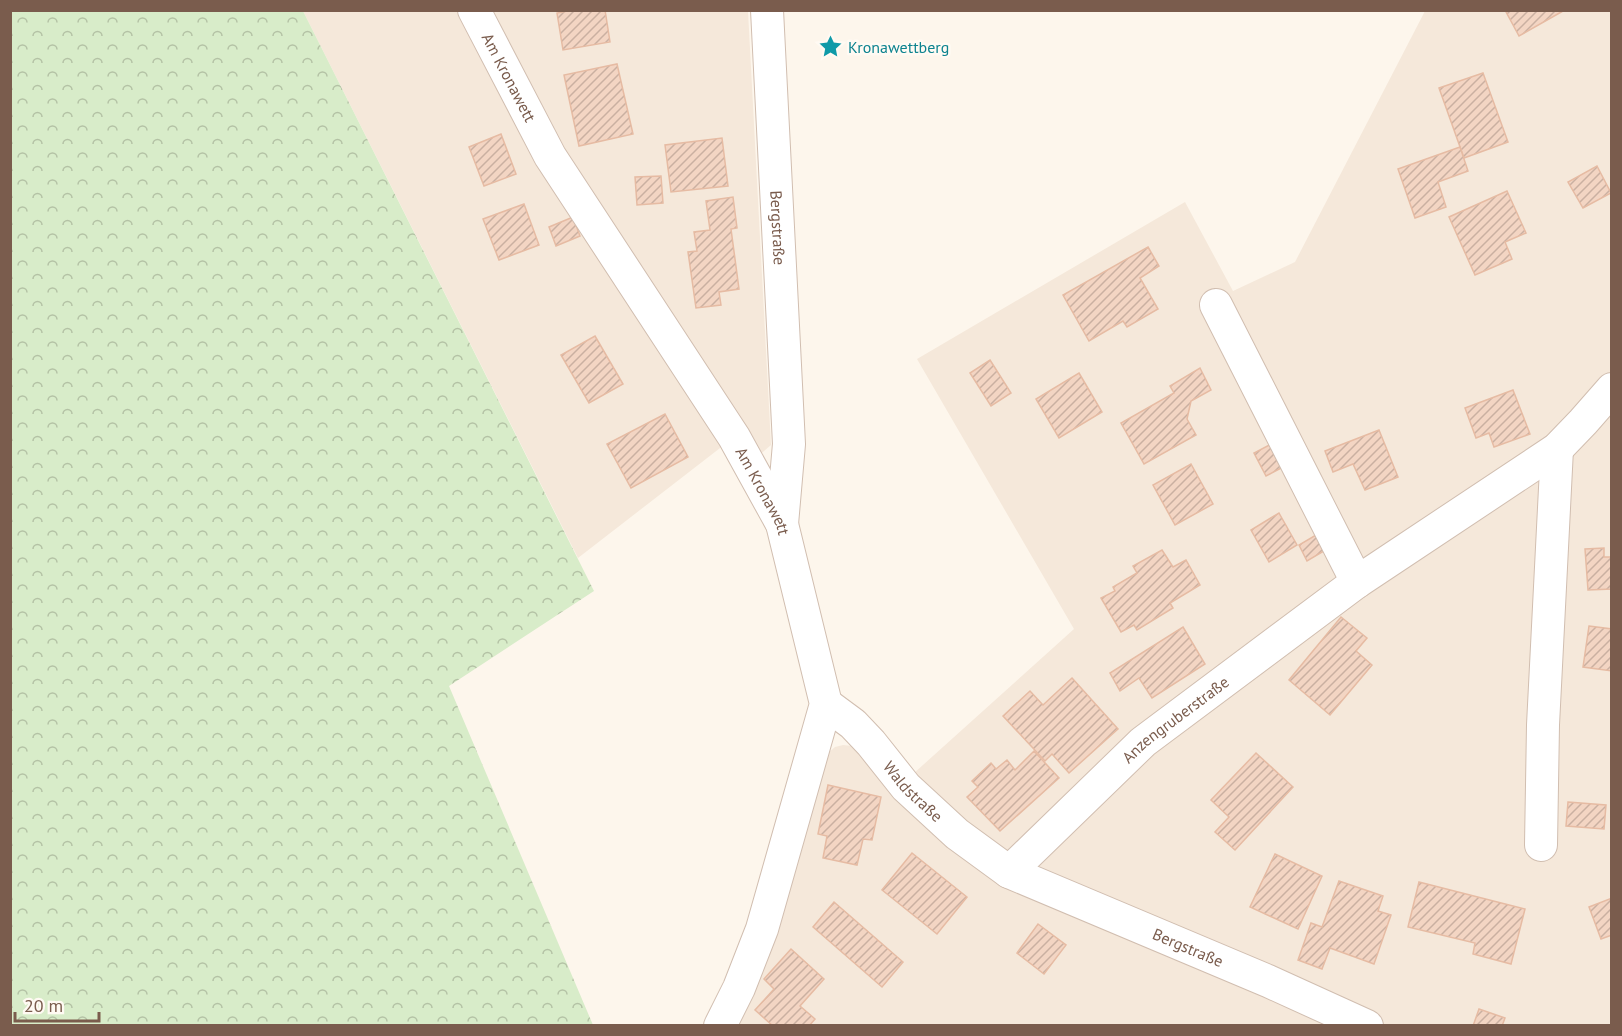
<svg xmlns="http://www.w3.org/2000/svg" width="1622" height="1036" viewBox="0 0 1622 1036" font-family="'PT Sans',sans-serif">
  <defs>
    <pattern id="forest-crowns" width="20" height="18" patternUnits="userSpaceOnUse" patternTransform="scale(1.5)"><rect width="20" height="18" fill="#d8ecc9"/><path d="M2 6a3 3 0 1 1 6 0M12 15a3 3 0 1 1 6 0" fill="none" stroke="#b4c2a5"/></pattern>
    <pattern id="building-hatch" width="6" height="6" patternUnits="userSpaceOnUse" patternTransform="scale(1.5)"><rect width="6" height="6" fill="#f3d5c3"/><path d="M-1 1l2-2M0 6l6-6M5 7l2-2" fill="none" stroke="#cab0a1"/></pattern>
  </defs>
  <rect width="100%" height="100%" fill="#fdf6ec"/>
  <!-- residential -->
  <g fill="#f5e8da">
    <polygon points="303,11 748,11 771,445 749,464 733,438 578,558"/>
    <polygon points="1425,11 1611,11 1611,1025 732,1026 821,759 835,747 843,745 852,746 861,752 893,792 1074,629 917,359 1185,202 1233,291 1295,262"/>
  </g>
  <!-- forest -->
  <polygon fill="url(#forest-crowns)" points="10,11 303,11 594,591 449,686 593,1025 11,1025"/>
  <!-- building -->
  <g fill="url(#building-hatch)" stroke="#e6bba3" stroke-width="1.5">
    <polygon points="573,10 605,10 610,42 563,50 557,13"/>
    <polygon points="1505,10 1562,10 1563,11 1519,36"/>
    <polygon points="617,64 633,134 579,146 564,75"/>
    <polygon points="1483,73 1508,142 1464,158 1439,88"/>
    <polygon points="501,134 516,174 484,186 469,147"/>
    <polygon points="722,138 728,186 671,192 665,145"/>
    <polygon points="1460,147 1468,171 1438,182 1446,207 1415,218 1398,169"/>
    <polygon points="1597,166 1611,193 1583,208 1568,182"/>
    <polygon points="661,176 663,203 637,205 635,177"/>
    <polygon points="1507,191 1526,233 1505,242 1512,259 1475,275 1449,217"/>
    <polygon points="733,197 737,228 731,229 739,289 719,292 721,305 696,308 688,252 697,251 694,232 710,230 706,201"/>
    <polygon points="524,204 539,245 499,260 483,219"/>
    <polygon points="573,217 580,236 556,246 549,227"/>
    <polygon points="1148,247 1159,266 1140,278 1158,309 1127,327 1123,321 1089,341 1063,295"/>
    <polygon points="595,336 623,384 589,403 561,355"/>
    <polygon points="990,360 1011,393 991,406 970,373"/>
    <polygon points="1200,368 1211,390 1191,401 1187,419 1196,435 1144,464 1121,423 1174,393 1170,386"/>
    <polygon points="1079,373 1102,412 1059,438 1036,399"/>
    <polygon points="1513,390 1530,434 1494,447 1489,433 1476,438 1465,408"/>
    <polygon points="665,414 688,457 631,488 607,444"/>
    <polygon points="1379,430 1398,477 1365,490 1353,464 1333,472 1325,451"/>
    <polygon points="1275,442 1287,465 1266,476 1254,453"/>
    <polygon points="1191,464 1213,504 1175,525 1153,485"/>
    <polygon points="1279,513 1297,545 1269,562 1251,530"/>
    <polygon points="1321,532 1329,548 1307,561 1299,545"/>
    <polygon points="1604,548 1604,557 1612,557 1612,589 1588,590 1585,549"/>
    <polygon points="1162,550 1173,567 1186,560 1200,585 1170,603 1173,608 1137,630 1134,625 1121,632 1101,598 1115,591 1113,587 1137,573 1133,566"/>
    <polygon points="1341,617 1367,638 1356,651 1372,665 1330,715 1289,680"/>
    <polygon points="1589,626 1612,629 1612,671 1583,667"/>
    <polygon points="1183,627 1205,664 1152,698 1139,678 1120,691 1110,673"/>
    <polygon points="1072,678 1118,729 1069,773 1052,754 1045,761 1003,716 1030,691 1043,705"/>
    <polygon points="1034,751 1059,778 1000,831 967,797 978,787 972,781 991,763 996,769 1007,760 1015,770"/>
    <polygon points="1256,753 1293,787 1235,850 1215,832 1229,817 1211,800"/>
    <polygon points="828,785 881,797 872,840 863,839 857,865 823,858 827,836 818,834"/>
    <polygon points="1568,802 1606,805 1604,829 1566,826"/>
    <polygon points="912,853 967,897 937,934 882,890"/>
    <polygon points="1275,854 1322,876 1298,929 1250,907"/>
    <polygon points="1339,881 1383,896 1378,911 1391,915 1374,964 1330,948 1322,969 1298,960 1311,923 1322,927"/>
    <polygon points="1419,882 1525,909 1511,964 1473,954 1475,943 1408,927"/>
    <polygon points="1612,898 1612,935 1601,939 1589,907"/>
    <polygon points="834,902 903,962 882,987 813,927"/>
    <polygon points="1038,924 1066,945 1044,974 1017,953"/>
    <polygon points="791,949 824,979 800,1006 815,1019 809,1026 773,1026 755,1010 774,989 764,979"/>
    <polygon points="1479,1009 1505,1018 1502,1026 1473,1026"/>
  </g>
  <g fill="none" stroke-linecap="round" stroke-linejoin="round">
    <defs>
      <g id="minor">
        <path id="s1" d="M474 10 550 156 734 437 782 524 826 704 762 929 739 988 720 1026"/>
        <path id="s2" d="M767 10 789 444 782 524"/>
        <polyline points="1216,305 1357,582"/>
        <path id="s3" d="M826 704 853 724 871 743 906 787 957 834 1009 872 1268 981 1367 1026"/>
        <polyline points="1541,845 1543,725 1557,449"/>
        <path id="s4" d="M1009 872 1143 742 1357 582 1557 449 1583 422 1612 389"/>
      </g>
    </defs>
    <!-- minor casing -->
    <use href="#minor" stroke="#d1beb0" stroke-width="34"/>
    <!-- minor -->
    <use href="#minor" stroke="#fff" stroke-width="32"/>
  </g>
  <!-- icons -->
  <defs>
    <symbol id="sight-bare" viewBox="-9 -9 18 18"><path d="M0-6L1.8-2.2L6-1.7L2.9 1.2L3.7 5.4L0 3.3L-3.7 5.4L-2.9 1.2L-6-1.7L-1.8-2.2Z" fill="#0f9aa8" stroke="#fffaf3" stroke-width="2.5" paint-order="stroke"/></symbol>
  </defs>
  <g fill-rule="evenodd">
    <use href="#sight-bare" x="814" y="30" width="33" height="33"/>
  </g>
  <g text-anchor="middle" stroke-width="5" stroke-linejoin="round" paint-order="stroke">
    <!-- culture labels -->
    <g font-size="16" fill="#0d838f" stroke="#fffaf3" text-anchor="start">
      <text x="848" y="53">Kronawettberg</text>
    </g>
    <!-- street labels -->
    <g font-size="16" fill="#7a5c4d" stroke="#fffaf3">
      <text dy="6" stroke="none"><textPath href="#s1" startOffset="76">Am Kronawett</textPath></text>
      <text dy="6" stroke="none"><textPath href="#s2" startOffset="218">Bergstraße</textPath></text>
      <text dy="6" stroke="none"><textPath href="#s1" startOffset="562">Am Kronawett</textPath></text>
      <text dy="6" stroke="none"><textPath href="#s4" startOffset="226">Anzengruberstraße</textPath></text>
      <text dy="6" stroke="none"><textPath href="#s3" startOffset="124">Waldstraße</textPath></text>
      <text dy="6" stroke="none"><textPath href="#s3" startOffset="444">Bergstraße</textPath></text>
    </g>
  </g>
  <!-- border -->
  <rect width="1622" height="1036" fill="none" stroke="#7a5c4d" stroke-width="24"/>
  <!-- scale -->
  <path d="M15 1012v9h84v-9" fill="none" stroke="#7a5c4d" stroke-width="3"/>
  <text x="24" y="1012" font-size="18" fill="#7a5c4d" stroke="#fffaf3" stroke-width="4.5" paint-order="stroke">20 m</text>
</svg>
